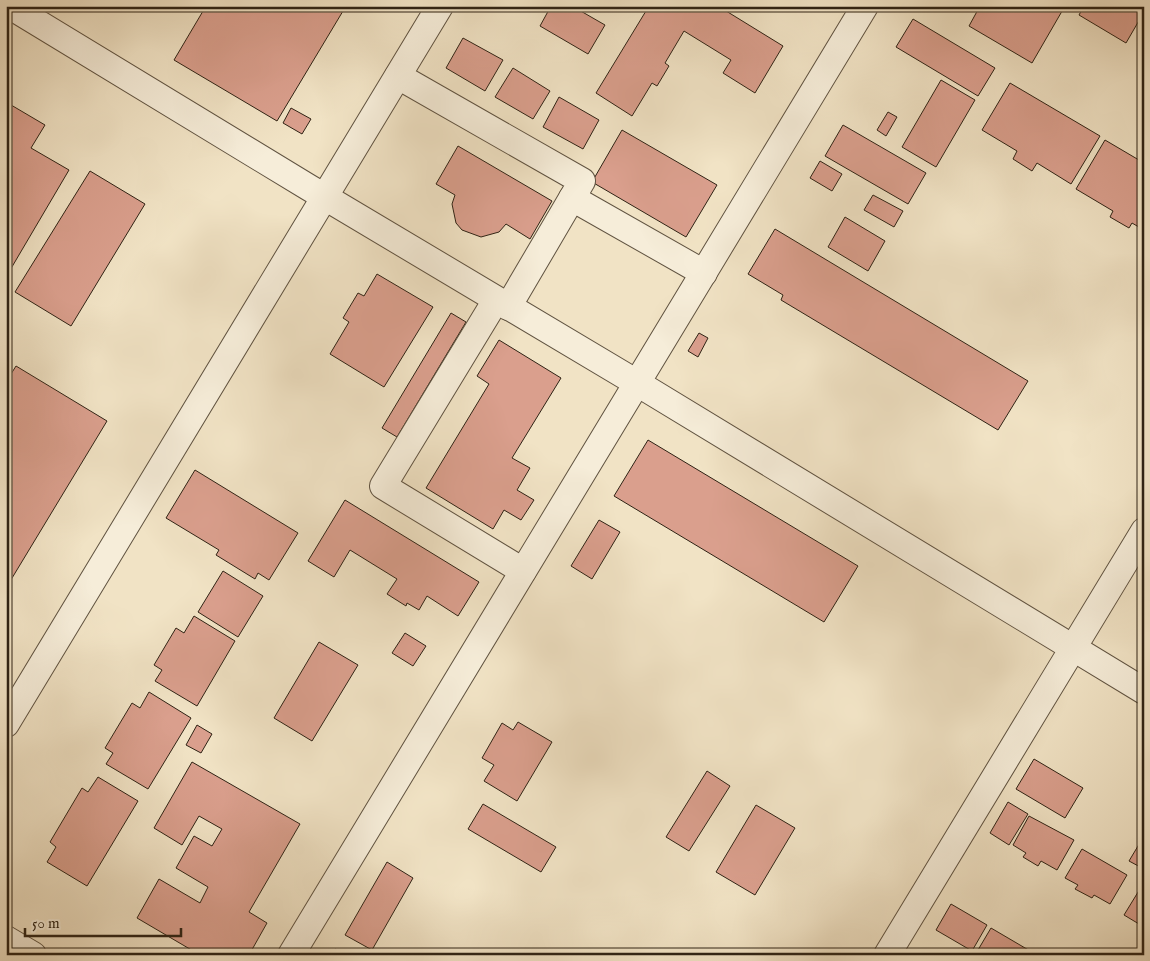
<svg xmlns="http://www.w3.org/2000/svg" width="1150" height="961" viewBox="0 0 1150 961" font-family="'IM FELL English',serif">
  <rect width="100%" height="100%" fill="#f1e3c5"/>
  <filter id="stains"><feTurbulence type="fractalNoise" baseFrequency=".004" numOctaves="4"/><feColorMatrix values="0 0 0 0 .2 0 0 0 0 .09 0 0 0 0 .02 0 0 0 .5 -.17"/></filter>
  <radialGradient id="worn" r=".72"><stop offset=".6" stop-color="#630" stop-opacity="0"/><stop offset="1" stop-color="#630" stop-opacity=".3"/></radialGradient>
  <!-- building -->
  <g fill="#da9f8d" stroke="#2f2315">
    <polygon points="206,6 346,6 277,121 174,60"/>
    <polygon points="551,6 572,6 605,25 588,54 540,26"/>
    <polygon points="649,6 718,6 783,46 755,93 723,73 731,60 684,31 665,63 669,66 657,86 652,83 632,116 596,93"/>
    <polygon points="980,6 1065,6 1032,63 969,26"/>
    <polygon points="1084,6 1144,6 1144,12 1126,43 1079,15"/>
    <polygon points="913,19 995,68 978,96 896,47"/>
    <polygon points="463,38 503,60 485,91 446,68"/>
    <polygon points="513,68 550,91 533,119 495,97"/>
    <polygon points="941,80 975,100 936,167 902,147"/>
    <polygon points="1010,83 1100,136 1071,184 1037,163 1032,171 1013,159 1017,151 982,130"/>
    <polygon points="559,97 599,120 583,149 543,127"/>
    <polygon points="6,102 45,125 31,148 69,170 6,277"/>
    <polygon points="291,108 311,119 302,134 283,123"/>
    <polygon points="888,112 897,117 886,136 877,130"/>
    <polygon points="843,125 926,173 908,204 825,156"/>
    <polygon points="622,130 717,185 686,237 592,182"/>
    <polygon points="1105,140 1144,163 1144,230 1132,223 1129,228 1110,217 1113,211 1076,189"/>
    <polygon points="458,146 552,201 530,239 506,224 499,232 481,237 462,230 456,223 452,204 455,195 436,184"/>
    <polygon points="820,161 842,174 832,191 810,178"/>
    <polygon points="90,171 145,204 71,326 15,292"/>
    <polygon points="873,195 903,211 894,227 864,210"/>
    <polygon points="845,217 885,241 868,271 828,247"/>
    <polygon points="775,229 1028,381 998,430 781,300 783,295 748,274"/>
    <polygon points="377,274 433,307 384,387 330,354 349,322 343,318 358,293 364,296"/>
    <polygon points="451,313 466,322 397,437 382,428"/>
    <polygon points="699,333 708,338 698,357 688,351"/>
    <polygon points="499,340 561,378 512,458 530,468 517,490 534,500 521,520 504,510 493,529 426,488 489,384 477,376"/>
    <polygon points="16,366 107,421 6,588 6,382"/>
    <polygon points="648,440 858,566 824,622 614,496"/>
    <polygon points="195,470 298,533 269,580 258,573 255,579 216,555 219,550 166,518"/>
    <polygon points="345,500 479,582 458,616 427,596 419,610 407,603 406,606 387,594 397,579 350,550 334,577 308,561"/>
    <polygon points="599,520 620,532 592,579 571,566"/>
    <polygon points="223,571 263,596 238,637 198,612"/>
    <polygon points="194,616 235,641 197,706 155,681 162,670 154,665 176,628 184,633"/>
    <polygon points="405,633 426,646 413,666 392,653"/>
    <polygon points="319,642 358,665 312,741 274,718"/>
    <polygon points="149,692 191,718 148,789 106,764 113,753 105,748 132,703 140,708"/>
    <polygon points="518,722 552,742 517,801 484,781 494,765 482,758 502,723 513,730"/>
    <polygon points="197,725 212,734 201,753 186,745"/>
    <polygon points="1034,759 1083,788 1065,818 1016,789"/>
    <polygon points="192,762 300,824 249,912 267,923 249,955 200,955 137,918 159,879 200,903 208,887 176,868 194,836 212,846 222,829 199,816 182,845 154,828"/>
    <polygon points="707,771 730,786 689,851 666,837"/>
    <polygon points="98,777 138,801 87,886 47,862 56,847 50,842 82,788 88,792"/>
    <polygon points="1008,802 1028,814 1009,845 990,833"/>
    <polygon points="483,804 556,847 541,872 468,829"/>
    <polygon points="756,805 795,828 755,895 716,872"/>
    <polygon points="1029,816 1074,840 1057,870 1041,861 1038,866 1023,857 1026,853 1013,845"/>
    <polygon points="1144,836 1144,869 1129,861"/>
    <polygon points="1082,849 1127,875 1110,904 1094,895 1092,898 1075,889 1078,885 1065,878"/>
    <polygon points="387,862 413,878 372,950 345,935"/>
    <polygon points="1143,884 1144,884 1144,927 1124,915"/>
    <polygon points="951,904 987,925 972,951 936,930"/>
    <polygon points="991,928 1037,955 975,955"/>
    <polygon points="335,949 345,955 332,955"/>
  </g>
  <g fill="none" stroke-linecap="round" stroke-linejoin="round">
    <defs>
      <g id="minor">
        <polyline points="10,6 308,187 637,383 1144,691"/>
        <polyline points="398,76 582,181 572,198 704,273"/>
        <polyline points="496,300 383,486 523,571"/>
        <polyline points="508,307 572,198"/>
        <polyline points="6,724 440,6"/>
        <polyline points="6,939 33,955"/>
        <polyline points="291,955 865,6"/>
        <polyline points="887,955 1144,531"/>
      </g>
    </defs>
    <!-- minor casing -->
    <use href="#minor" stroke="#605341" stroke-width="28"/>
    <!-- minor -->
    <use href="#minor" stroke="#f6edd9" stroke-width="26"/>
  </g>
  <!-- margin -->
  <rect width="1150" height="961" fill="none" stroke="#f1e3c5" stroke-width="25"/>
  <rect x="8" y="8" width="1135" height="946" fill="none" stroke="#2f2315" stroke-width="2.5"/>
  <rect x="12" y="12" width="1125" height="936" fill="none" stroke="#2f2315"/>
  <!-- scale -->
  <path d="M25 928v8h156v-8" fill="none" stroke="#2f2315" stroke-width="2.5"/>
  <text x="32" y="928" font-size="15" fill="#2f2315" stroke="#f6edd9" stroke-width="4" paint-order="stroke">50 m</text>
  <rect width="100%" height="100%" filter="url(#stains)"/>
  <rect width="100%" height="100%" fill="url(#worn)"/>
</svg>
